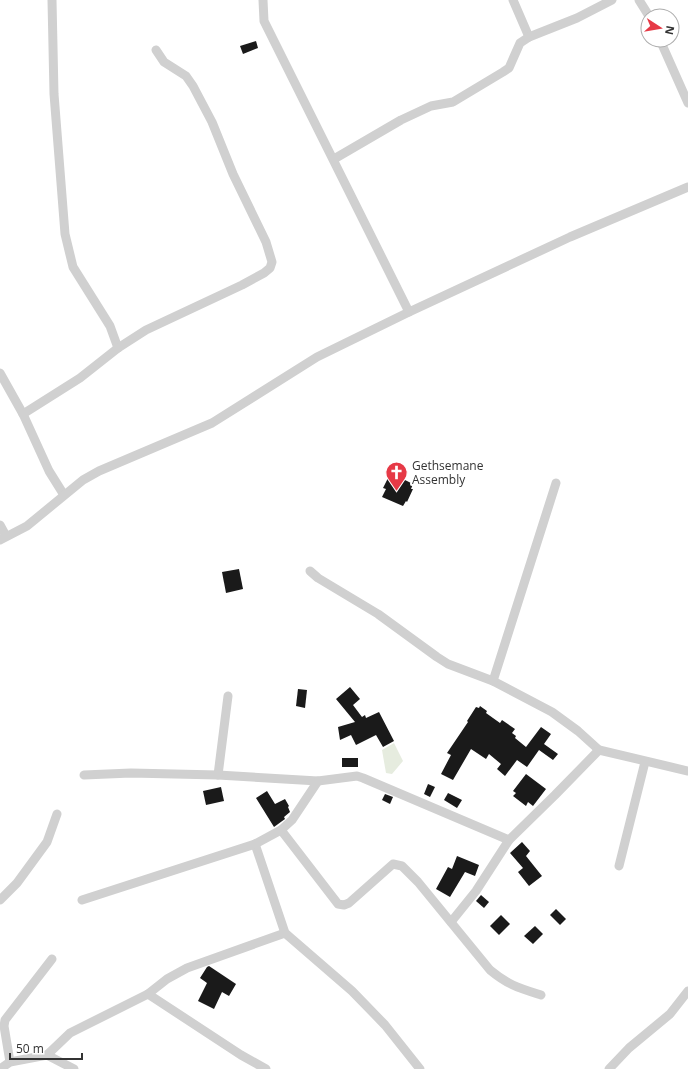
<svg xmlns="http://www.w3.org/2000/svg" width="688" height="1069" viewBox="0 0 688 1069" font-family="'Open Sans',sans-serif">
  <rect width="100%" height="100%" fill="#fff"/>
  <!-- green -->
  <polygon fill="#e6ecdf" points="394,743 403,761 392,774 386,773 382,750"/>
  <!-- building -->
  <g fill="#1a1a1a">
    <polygon points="256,41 258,48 243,54 240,46"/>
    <polygon points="393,474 413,484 411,489 413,489 407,502 406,501 403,506 382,497 386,489 383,488 388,478 390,479"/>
    <polygon points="239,569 243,589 226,593 222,572"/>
    <polygon points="350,687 360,699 353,705 362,717 365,715 366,718 379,712 394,741 383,747 376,735 356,745 351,735 340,740 338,727 355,722 336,699"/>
    <polygon points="298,689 307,690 305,708 296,706"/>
    <polygon points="480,706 487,711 486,713 500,723 502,720 515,729 512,733 516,736 515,738 526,747 541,727 551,734 544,744 558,754 553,760 539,750 527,767 517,760 505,776 497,769 501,764 489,754 486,759 471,749 453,780 441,774 451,755 447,753 468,722 467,721 476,707 479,708"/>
    <rect x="342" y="758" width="16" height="9"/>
    <polygon points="526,774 546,789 533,806 528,802 526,806 513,796 516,793 513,791"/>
    <polygon points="428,784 435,787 430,797 424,794"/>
    <polygon points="221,787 224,801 206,805 203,791"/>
    <polygon points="267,791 275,804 285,799 289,806 288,807 290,812 284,817 285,819 274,827 256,798"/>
    <polygon points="448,793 462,800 457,808 444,800"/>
    <polygon points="385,794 393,797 390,804 382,800"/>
    <polygon points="522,842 530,851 526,856 542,876 529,886 518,872 523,868 510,853"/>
    <polygon points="457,856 479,865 475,876 465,872 450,897 436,889 448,867 452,869"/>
    <polygon points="481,895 489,902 484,908 476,901"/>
    <polygon points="556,909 566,919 560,925 550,915"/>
    <polygon points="501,915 510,924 499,935 490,926"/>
    <polygon points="535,926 543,934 533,944 524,936"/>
    <polygon points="209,966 236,984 229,996 222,992 214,1009 198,1001 207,983 200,978 207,967"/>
  </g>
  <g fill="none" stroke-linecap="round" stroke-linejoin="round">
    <!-- street -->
    <g stroke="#d0d0d0" stroke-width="9">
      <polyline points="52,0 54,94 65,234 73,267 110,326 118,348"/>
      <polyline points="263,0 264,21 409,312"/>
      <polyline points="513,0 529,37"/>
      <polyline points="639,0 649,16"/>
      <polyline points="660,40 688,103"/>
      <polyline points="334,159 401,120 431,106 453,102 503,72 509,68 520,43 529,37 577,18 612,0"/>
      <polyline points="0,373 23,414 49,471 64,495"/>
      <polyline points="23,414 80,378 118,348 146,330 242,285 264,273 270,268 272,262 266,242 233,174 212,122 193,86 186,76 164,62 156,50"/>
      <polyline points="0,525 6,536"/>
      <polyline points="0,540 27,526 83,480 99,471 212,423 317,357 409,312 570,237 688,187"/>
      <polyline points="310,571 318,578 378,614 437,657 448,664 493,681 552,712 578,731 599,750 688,771"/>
      <polyline points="493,681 556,483"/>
      <polyline points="84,775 131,773 218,775 318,781 357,776 363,778 509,840"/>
      <polyline points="218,775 228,696"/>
      <path d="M281 830 338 904 344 905 349 903 393 864 402 866 418 882 490 970C508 985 519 988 541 995"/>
      <polyline points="255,844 285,933 352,991 385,1025 420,1069"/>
      <polyline points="619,866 645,762"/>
      <polyline points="0,900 17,883 47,842 57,814"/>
      <polyline points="82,900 255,844 281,830 292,820 318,781"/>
      <polyline points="451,922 476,891 509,840 555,795 599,750"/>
      <polyline points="148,994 241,1055 266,1069"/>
      <polyline points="47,1055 70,1033 148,994 167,979 187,968 285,933"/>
      <polyline points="10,1062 4,1026 5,1020 52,959"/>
      <polyline points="0,1069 10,1062 47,1055 74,1069"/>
      <polyline points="609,1069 629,1048 670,1014 688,991"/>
    </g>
  </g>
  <!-- icons -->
  <defs>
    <symbol id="church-pin" viewBox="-11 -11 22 30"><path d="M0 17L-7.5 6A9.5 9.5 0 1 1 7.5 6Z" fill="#e63946" stroke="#fff"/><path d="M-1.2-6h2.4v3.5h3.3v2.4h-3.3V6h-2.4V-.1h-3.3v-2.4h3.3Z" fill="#fff"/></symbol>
  </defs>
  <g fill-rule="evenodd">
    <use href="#church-pin" x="384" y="460" width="25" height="34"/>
  </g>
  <g text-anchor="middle" stroke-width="4" stroke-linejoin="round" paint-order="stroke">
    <!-- poi labels -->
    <g font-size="12" fill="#333" stroke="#fff" text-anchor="start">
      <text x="412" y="470">Gethsemane<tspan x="412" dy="14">Assembly</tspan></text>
    </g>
  </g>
  <!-- north arrow -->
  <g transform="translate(660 28) rotate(102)"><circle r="19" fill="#ffffff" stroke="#adadad"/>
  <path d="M0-3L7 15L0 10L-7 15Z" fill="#e63946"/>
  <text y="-6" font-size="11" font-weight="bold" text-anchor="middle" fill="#333333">N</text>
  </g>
  <!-- scale -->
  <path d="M10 1053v6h72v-6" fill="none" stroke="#333333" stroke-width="2"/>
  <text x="16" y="1053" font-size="12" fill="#333333" stroke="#ffffff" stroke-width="3" paint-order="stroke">50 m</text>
</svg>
